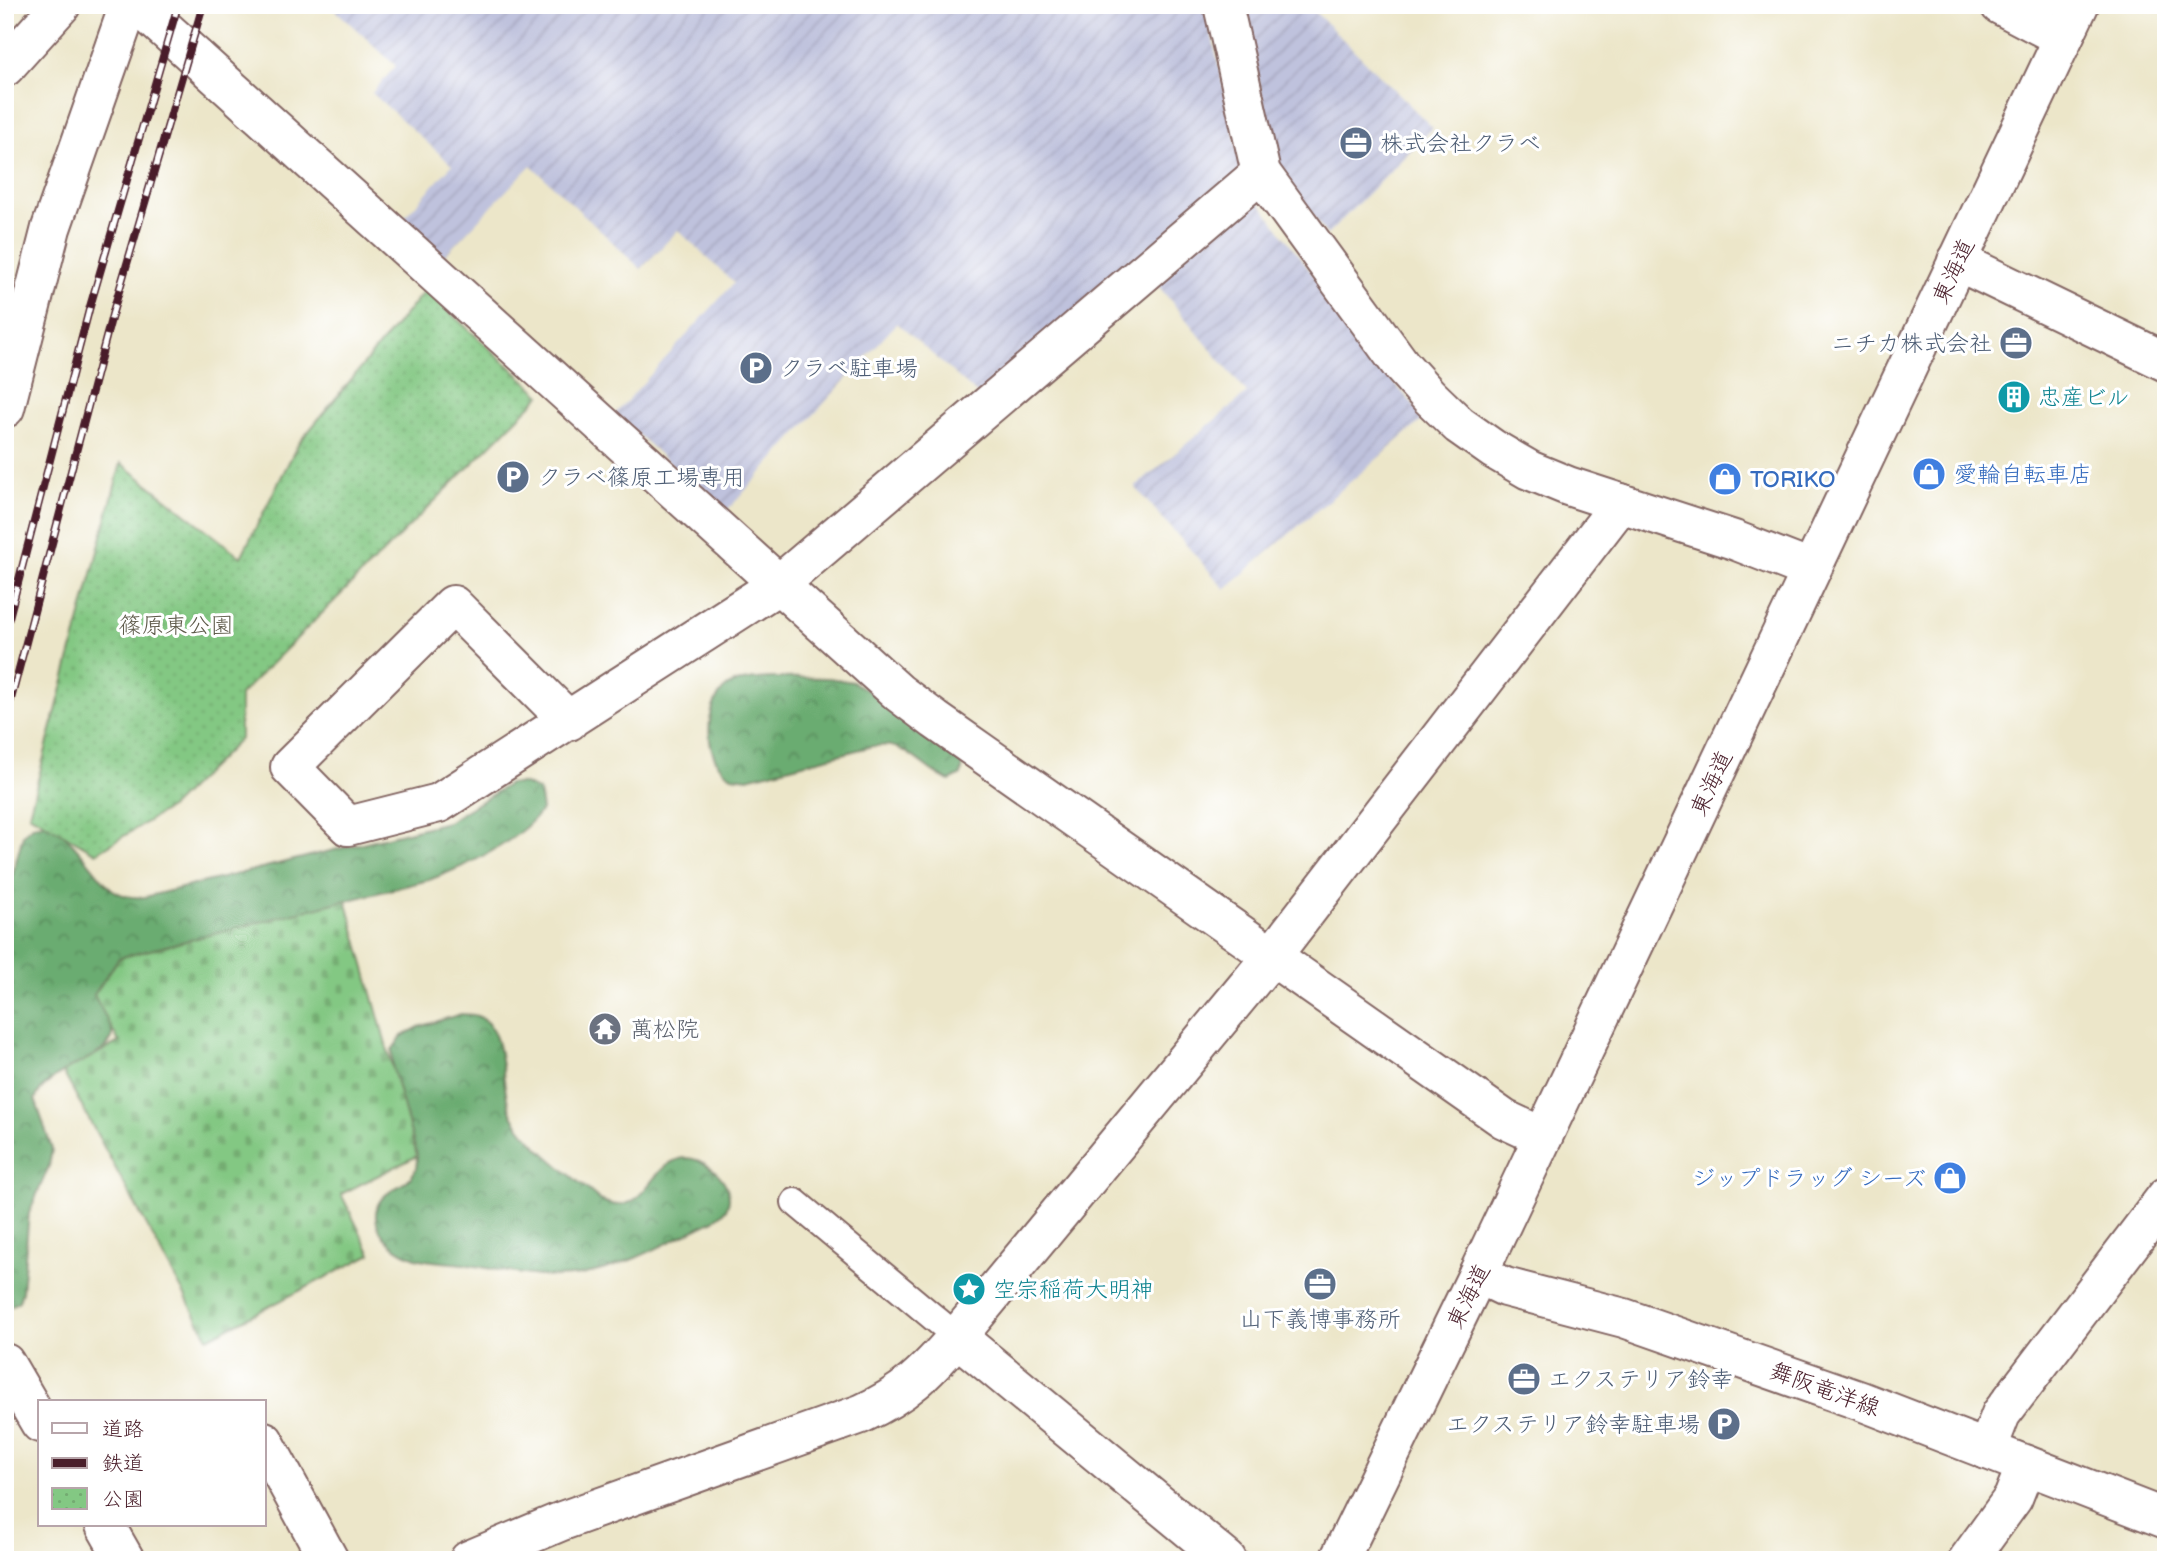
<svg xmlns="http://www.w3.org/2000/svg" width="2171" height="1565" viewBox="0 0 2171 1565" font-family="'Balsamiq Sans','Klee One',sans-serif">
  <defs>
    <pattern id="industrial-furrows" width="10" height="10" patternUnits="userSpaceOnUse" patternTransform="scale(1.75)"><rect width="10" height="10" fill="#bfc2dd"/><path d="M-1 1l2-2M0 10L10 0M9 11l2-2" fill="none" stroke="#a6a6be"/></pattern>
    <pattern id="forest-crowns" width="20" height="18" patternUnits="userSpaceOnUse" patternTransform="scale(1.75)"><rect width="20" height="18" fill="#6aac71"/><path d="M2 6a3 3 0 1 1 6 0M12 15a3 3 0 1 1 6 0" fill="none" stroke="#598b5d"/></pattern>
    <pattern id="cemetery-stones" width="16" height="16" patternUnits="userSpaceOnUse" patternTransform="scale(1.75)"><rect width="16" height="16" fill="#83c883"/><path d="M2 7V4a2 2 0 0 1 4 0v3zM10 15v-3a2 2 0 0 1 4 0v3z" fill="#73ab71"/></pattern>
    <pattern id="park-dots" width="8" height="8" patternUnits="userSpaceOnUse" patternTransform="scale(1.75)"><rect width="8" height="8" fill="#83c883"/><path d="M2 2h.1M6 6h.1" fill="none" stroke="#73ab71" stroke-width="1.8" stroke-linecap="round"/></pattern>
  </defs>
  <rect width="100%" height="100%" fill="#fff"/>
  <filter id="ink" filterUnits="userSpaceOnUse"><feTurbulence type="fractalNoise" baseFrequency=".0143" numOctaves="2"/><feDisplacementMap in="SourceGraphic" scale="14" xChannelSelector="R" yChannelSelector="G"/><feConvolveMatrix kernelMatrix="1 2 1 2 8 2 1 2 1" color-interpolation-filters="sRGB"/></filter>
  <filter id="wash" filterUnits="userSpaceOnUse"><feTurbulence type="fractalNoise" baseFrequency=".00686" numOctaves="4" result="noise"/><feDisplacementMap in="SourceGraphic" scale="28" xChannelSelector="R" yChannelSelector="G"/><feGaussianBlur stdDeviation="1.57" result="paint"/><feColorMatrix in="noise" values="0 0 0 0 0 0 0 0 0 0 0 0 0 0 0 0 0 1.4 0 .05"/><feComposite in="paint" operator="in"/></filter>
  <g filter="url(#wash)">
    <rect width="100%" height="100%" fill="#ece6c9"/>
    <!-- industrial -->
    <g fill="url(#industrial-furrows)">
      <polygon points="330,5 1205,5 1244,179 984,400 897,323 725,513 615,414 734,283 678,230 641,269 531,165 443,257 402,220 452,165 372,93 396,66"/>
      <polygon points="1242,5 1308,5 1433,128 1327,235 1277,165"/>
      <polygon points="1251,191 1388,376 1425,418 1225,589 1135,487 1247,393 1151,277"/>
    </g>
    <!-- forest -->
    <g fill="url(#forest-crowns)" stroke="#5a664e" stroke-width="2">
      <path d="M829 678 853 682 871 693 957 757 963 765 961 775 950 781C929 773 913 751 891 746 886 745 879 746 873 746L748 778C743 777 736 777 732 776 702 762 703 703 728 686 745 675 806 678 829 678Z"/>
      <path d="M509 784H525L539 791 542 809C519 842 466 866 429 880L119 958 94 995C100 1006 113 1021 112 1035 110 1060 48 1068 35 1099L52 1149 49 1166 29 1213 22 1292 19 1301 9 1307 5 1306V904L23 835C52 794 93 876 113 890 123 897 133 898 145 897L447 822Z"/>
      <path d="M461 1014C466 1015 473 1014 477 1016 509 1027 498 1093 514 1118 533 1149 573 1176 600 1200 644 1221 646 1169 679 1159 702 1152 740 1185 726 1209 724 1213 717 1217 714 1220 673 1239 631 1265 586 1274 547 1282 502 1270 463 1264 448 1262 430 1262 416 1258 398 1252 378 1238 376 1218 374 1189 406 1190 415 1171 417 1167 417 1160 417 1155L393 1070 392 1050 402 1036 419 1027Z"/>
    </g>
    <!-- cemetery -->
    <polygon fill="url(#cemetery-stones)" stroke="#667457" stroke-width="2" points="346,900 417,1156 341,1194 371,1254 208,1338 63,1072 119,1042 94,995 119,958"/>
    <!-- park -->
    <polygon fill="url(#park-dots)" stroke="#667457" stroke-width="2" points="425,290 541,395 240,695 240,739 171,807 96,853 29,814 121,463 241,557 298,444"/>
  </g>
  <g filter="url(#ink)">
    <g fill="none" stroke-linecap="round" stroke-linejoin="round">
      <defs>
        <polyline id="service" points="795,1202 957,1337"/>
        <g id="minor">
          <polyline points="138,5 899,693 935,720 1504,1119 1543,1137"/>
          <polyline points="1223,5 1261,173 1401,365 1429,396 1459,425 1493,449 1529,470 1568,486 1734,540 1811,570"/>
          <polyline points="2000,5 2063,38"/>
          <polyline points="5,67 61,5"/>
          <polyline points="1957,261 2166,362"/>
          <polyline points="5,408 51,228 129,5"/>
          <polyline points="569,721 453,605 290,767 348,826 439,803 778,585 1261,173"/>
          <polyline points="957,1337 1227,1560"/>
          <polyline points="5,1363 40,1423"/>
          <polyline points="264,1441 329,1560"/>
          <polyline points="1987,1450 2001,1414 2166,1197"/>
          <polyline points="105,1525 125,1560"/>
          <path d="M469 1560 562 1521 861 1414C905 1394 926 1373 957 1337L1272 956 1621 503"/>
          <polyline points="1968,1560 2013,1498 2026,1465"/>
        </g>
        <polyline id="tertiary" points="1478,1274 2079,5"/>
        <polyline id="secondary" points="1339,1560 1478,1274 1505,1287 1624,1318 1861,1401 2166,1519"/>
      </defs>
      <!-- service casing -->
      <use href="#service" stroke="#836562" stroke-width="30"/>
      <!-- minor casing -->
      <use href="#minor" stroke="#836562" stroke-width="42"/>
      <!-- tertiary casing -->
      <use href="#tertiary" stroke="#836562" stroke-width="42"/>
      <!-- secondary casing -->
      <use href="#secondary" stroke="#836562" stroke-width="42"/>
      <!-- service -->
      <use href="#service" stroke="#fff" stroke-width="26"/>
      <!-- minor -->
      <use href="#minor" stroke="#fff" stroke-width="38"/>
      <!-- tertiary -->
      <use href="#tertiary" stroke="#fff" stroke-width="38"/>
      <!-- secondary -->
      <use href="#secondary" stroke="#fff" stroke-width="38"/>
      <defs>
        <g id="rail">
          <polyline points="5,633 89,310 178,5"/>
          <polyline points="5,722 112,315 203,5"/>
        </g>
      </defs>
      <!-- rail casing -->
      <use href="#rail" stroke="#4a1f2b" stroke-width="8"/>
      <!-- rail -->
      <use href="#rail" stroke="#fff" stroke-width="5" stroke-dasharray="16" stroke-linecap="butt"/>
    </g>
  </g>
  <!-- icons -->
  <defs>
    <symbol id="office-disc" viewBox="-11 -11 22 22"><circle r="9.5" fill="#5c6f8a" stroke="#fff"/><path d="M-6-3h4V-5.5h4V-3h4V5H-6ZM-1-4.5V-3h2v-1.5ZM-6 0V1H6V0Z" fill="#fff"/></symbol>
    <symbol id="parking-disc" viewBox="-11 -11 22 22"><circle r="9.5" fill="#5c6f8a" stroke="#fff"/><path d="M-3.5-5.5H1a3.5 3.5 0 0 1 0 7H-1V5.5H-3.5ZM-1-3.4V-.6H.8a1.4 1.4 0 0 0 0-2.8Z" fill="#fff"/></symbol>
    <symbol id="building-disc" viewBox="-11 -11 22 22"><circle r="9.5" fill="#0f9aa8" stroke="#fff"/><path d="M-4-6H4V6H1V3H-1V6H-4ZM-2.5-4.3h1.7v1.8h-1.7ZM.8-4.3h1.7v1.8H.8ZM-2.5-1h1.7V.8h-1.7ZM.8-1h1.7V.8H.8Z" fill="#fff"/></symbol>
    <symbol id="shop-disc" viewBox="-11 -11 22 22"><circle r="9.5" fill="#3f7fe0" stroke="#fff"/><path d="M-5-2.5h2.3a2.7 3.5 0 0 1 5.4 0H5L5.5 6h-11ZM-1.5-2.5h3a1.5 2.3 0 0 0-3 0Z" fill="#fff"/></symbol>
    <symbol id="temple-disc" viewBox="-11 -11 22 22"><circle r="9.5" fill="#6b7280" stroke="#fff"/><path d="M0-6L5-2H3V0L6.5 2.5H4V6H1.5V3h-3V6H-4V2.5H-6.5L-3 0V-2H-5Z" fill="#fff"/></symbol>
    <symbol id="sight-disc" viewBox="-11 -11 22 22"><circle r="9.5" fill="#0f9aa8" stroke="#fff"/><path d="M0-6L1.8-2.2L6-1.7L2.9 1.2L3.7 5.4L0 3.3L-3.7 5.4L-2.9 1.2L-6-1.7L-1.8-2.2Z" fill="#fff"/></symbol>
  </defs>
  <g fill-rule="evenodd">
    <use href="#office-disc" x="1337" y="124" width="38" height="38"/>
    <use href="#office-disc" x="1997" y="324" width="38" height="38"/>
    <use href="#parking-disc" x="737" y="349" width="38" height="38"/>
    <use href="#building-disc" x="1995" y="378" width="38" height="38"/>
    <use href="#shop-disc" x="1910" y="455" width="38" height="38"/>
    <use href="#parking-disc" x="494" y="458" width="38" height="38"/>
    <use href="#shop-disc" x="1706" y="460" width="38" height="38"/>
    <use href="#temple-disc" x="586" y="1010" width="38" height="38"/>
    <use href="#shop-disc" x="1931" y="1159" width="38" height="38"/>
    <use href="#office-disc" x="1301" y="1265" width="38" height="38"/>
    <use href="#sight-disc" x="950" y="1270" width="38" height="38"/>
    <use href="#office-disc" x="1505" y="1360" width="38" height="38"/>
    <use href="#parking-disc" x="1705" y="1405" width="38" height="38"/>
  </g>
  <g text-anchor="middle" stroke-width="6" stroke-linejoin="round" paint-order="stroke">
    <!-- service labels -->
    <g font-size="23" fill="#4e5e75" stroke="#fff" text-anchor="start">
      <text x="1380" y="151">株式会社クラベ</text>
      <text x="1992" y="351" text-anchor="end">ニチカ株式会社</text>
      <text x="780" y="376">クラベ駐車場</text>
      <text x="538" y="485">クラベ篠原工場専用</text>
      <text x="1320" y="1327" text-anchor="middle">山下義博事務所</text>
      <text x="1548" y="1387">エクステリア鈴幸</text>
      <text x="1700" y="1432" text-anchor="end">エクステリア鈴幸駐車場</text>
    </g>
    <!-- street labels -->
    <g font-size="23" fill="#4a1f2b" stroke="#fff">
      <text transform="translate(1953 271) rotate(-65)" y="8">東海道</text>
      <text transform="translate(1711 783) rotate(-65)" y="8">東海道</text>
      <text transform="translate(1468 1296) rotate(-64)" y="8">東海道</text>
      <text transform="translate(1825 1389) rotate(20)" y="8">舞阪竜洋線</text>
    </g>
    <!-- culture labels -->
    <g font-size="23" fill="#0d838f" stroke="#fff" text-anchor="start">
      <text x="2038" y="405">忠産ビル</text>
      <text x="993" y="1297">空宗稲荷大明神</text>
    </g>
    <!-- shop labels -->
    <g font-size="23" fill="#366cbe" stroke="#fff" text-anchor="start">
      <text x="1954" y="482">愛輪自転車店</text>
      <text x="1750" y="487">TORIKO</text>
      <text x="1926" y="1186" text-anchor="end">ジップドラッグ シーズ</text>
    </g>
    <!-- park labels -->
    <g font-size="23" fill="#5e5a4a" stroke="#fff">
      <text x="176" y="633">篠原東公園</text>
    </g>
    <!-- worship labels -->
    <g font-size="23" fill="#5b616d" stroke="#fff" text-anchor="start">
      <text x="630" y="1037">萬松院</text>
    </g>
  </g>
  <!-- margin -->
  <rect width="2171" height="1565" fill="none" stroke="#fff" stroke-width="28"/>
  <!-- legend -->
  <rect x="38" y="1400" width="228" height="126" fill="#ffffff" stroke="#b7a5aa" stroke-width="2"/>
  <rect x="52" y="1423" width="35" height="10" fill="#ffffff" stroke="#b7a5aa" stroke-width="2"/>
  <text x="102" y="1436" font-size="21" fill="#4a1f2b">道路</text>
  <rect x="52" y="1458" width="35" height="10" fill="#4a1f2b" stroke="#b7a5aa" stroke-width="2"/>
  <text x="102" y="1470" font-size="21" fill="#4a1f2b">鉄道</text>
  <rect x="52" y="1488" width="35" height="21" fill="url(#park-dots)" stroke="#b7a5aa" stroke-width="2"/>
  <text x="102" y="1506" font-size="21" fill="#4a1f2b">公園</text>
</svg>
